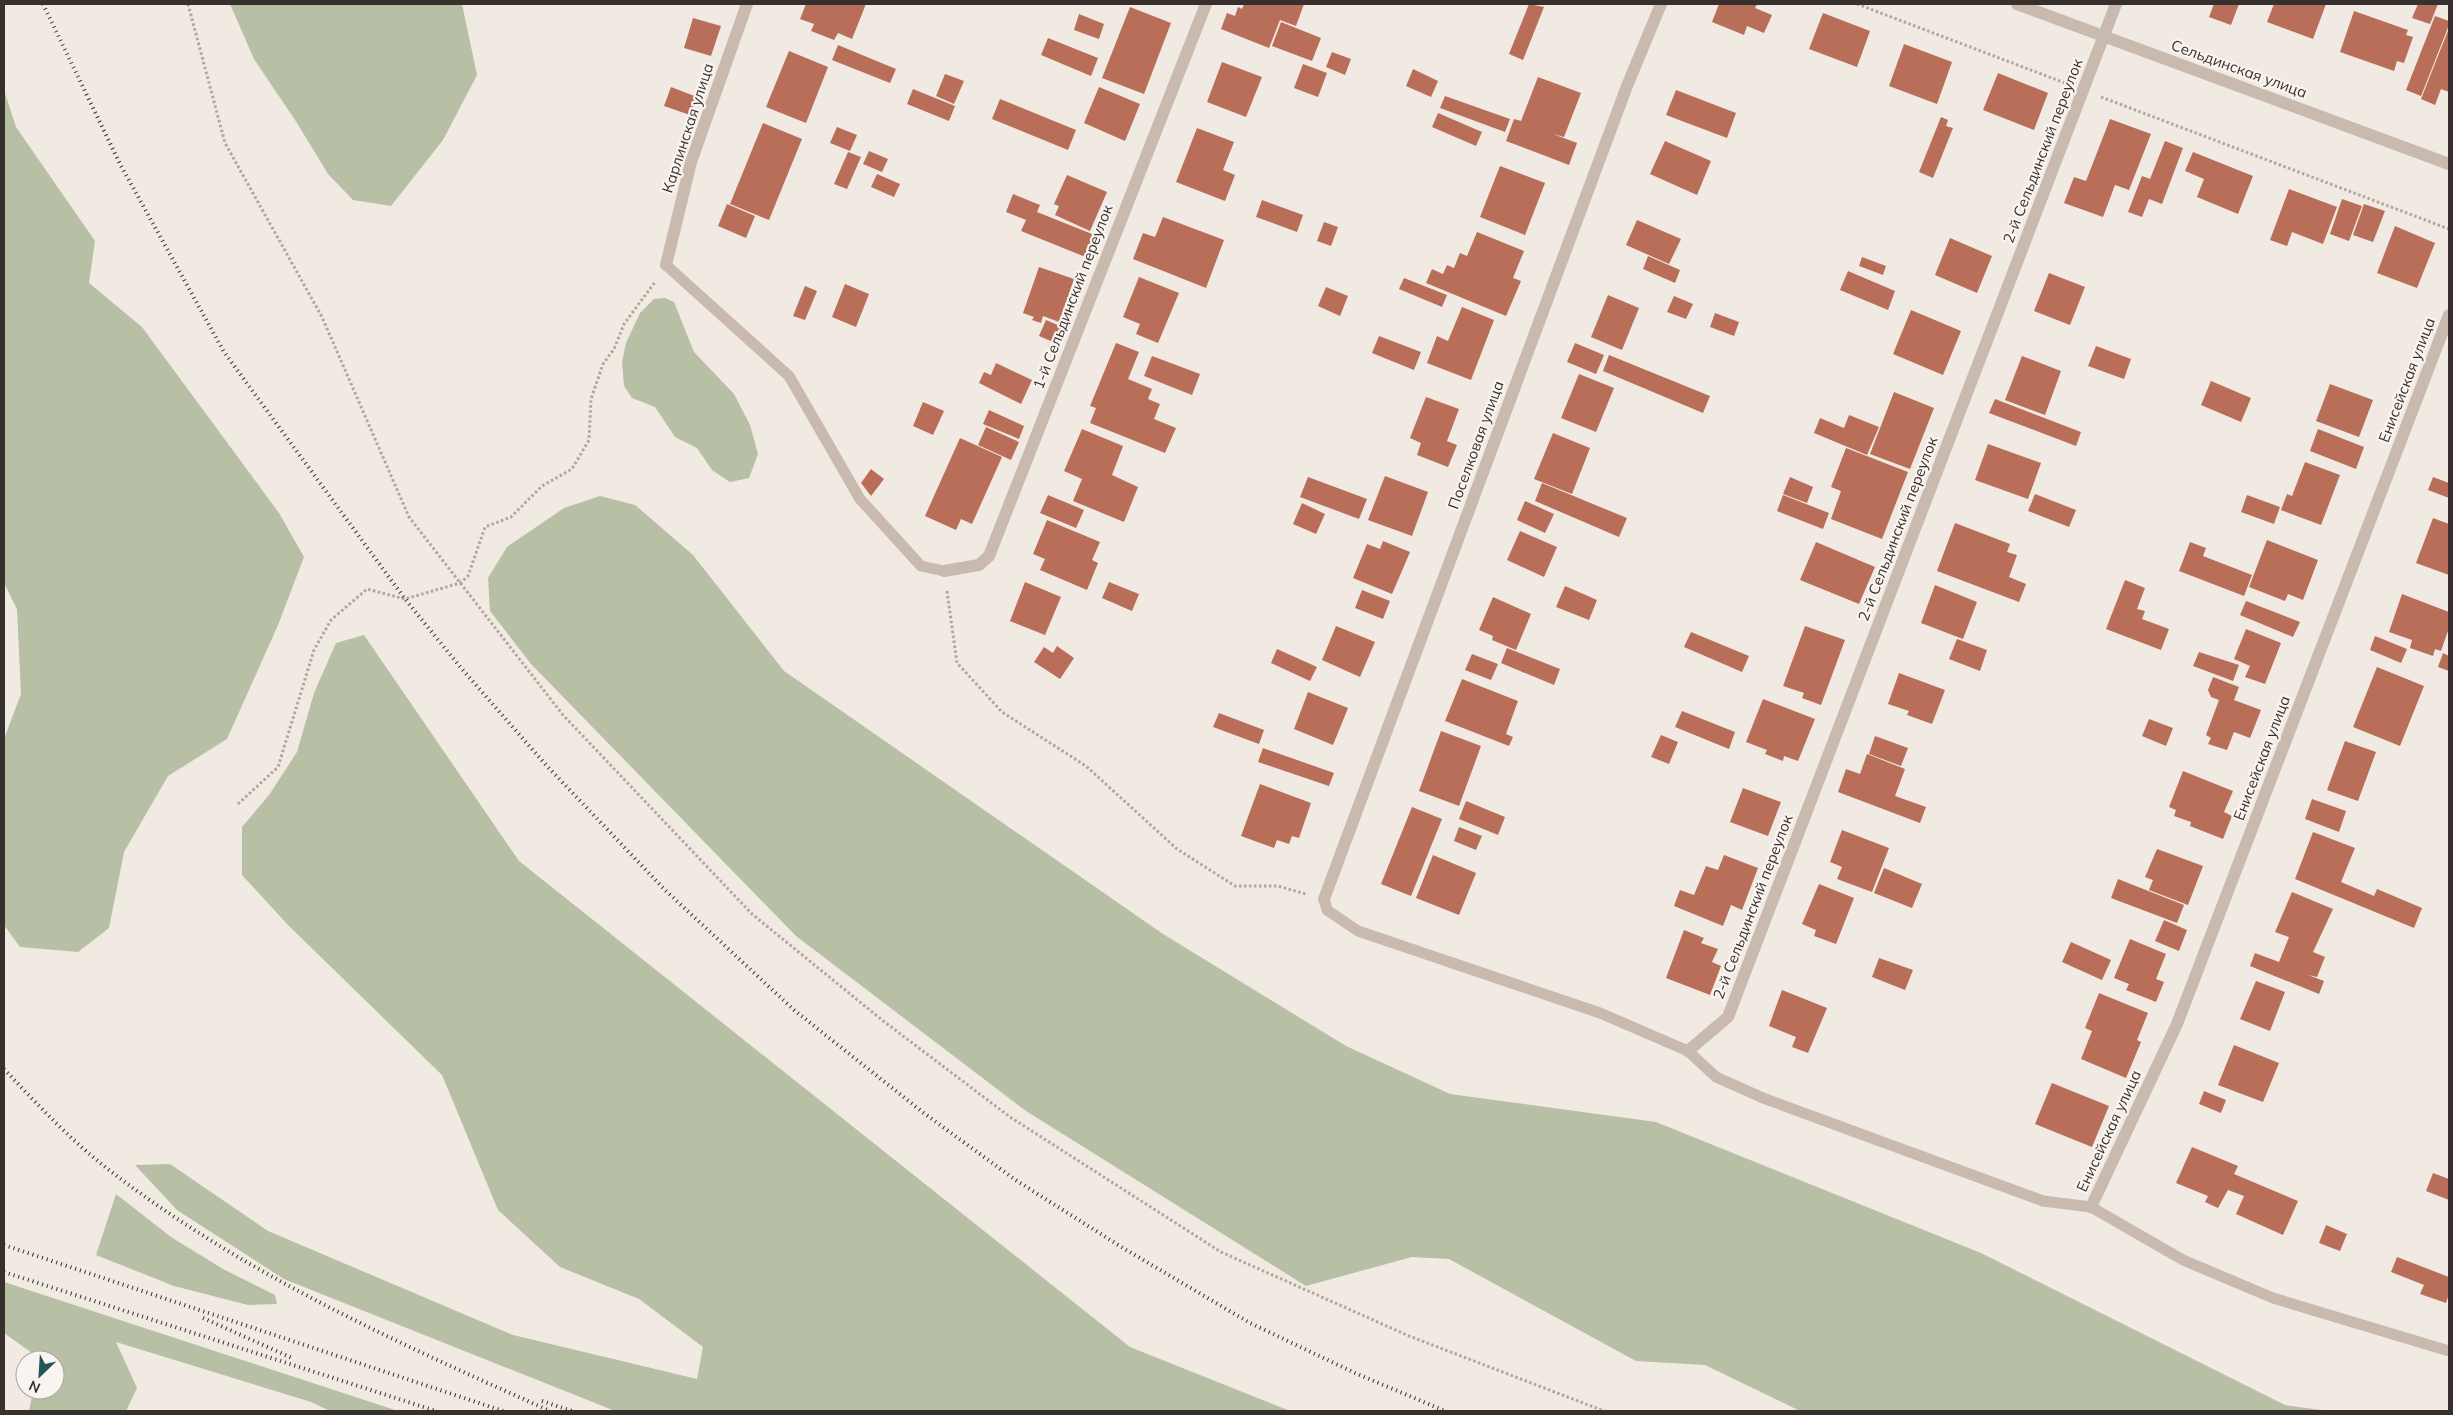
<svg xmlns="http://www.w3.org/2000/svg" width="2453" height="1415" viewBox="0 0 2453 1415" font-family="Mulish,sans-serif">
  <rect width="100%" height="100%" fill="#f1eae2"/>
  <!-- green -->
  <g fill="#b7bfa4">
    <polygon points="230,4 462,4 477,75 443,140 391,206 353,200 328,174 297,123 254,59"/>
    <polygon points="4,90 16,127 95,241 89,283 142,327 279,513 304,557 278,625 227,739 168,776 124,852 109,928 78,952 20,947 4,925 4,739 21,694 17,609 4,583"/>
    <polygon points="665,298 674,302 694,352 734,394 750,425 758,454 749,478 730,482 712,470 697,448 675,437 655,407 632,398 624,386 622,362 626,343 640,313 654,299"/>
    <polygon points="600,496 635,505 693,555 784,671 1163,934 1346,1046 1450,1094 1656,1122 1981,1253 2285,1405 2328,1411 1800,1411 1705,1365 1636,1361 1449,1259 1412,1257 1306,1286 1026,1111 796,936 531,664 490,611 488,578 507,547 564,508"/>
    <polygon points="364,635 519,861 1130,1347 1290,1411 615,1411 284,1279 177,1210 135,1165 170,1164 268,1231 513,1335 697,1379 703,1347 639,1299 560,1267 498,1210 442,1075 288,925 242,875 242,827 269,795 297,752 314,693 336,643"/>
    <polygon points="116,1194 171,1237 223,1269 275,1295 277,1304 248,1305 174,1286 96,1255"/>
    <polygon points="4,1282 398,1411 330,1411 311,1402 116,1342 137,1388 126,1411 29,1411 33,1390 55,1390 55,1360 39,1360 39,1358 4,1333"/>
  </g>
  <!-- building -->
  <g fill="#b96e59">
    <polygon points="806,4 866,4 852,39 838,33 834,40 811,31 814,24 800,19"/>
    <polygon points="1244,4 1304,4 1296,26 1280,20 1269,48 1221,29 1227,13 1235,16 1238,7 1242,9"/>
    <polygon points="1529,4 1544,7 1523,60 1509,54"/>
    <polygon points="1719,4 1757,4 1755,8 1772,15 1764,33 1747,26 1744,35 1712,22"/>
    <polygon points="2214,4 2239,4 2231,25 2209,17"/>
    <polygon points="2274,4 2326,4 2313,39 2267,22"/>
    <polygon points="2418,4 2438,4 2430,24 2412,18"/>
    <polygon points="1130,7 1171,23 1144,94 1102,78"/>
    <polygon points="2354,11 2408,30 2406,35 2413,37 2404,63 2397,61 2394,71 2340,52"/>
    <polygon points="1823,13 1870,31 1857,67 1809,49"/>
    <polygon points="1079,14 1104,24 1099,39 1074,30"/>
    <polygon points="2435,16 2449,21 2449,25 2421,96 2406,90"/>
    <polygon points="693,18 721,26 711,56 684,48"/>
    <polygon points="1281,22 1321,38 1312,61 1272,46"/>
    <polygon points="2449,28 2449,92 2441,89 2435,105 2421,99"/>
    <polygon points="1048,38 1098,58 1091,76 1041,55"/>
    <polygon points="1904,44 1952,62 1937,104 1889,86"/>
    <polygon points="838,45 896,69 890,83 832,60"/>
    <polygon points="789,51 828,67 806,123 766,107"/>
    <polygon points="1332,52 1351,59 1345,75 1326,67"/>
    <polygon points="1222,62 1262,77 1246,117 1207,102"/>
    <polygon points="1303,64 1327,73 1318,97 1294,88"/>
    <polygon points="1413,69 1438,81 1431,97 1406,86"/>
    <polygon points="1998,73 2048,93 2034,130 1983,110"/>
    <polygon points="945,74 964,81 954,104 936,96"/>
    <polygon points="1538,77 1581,93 1564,137 1553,134 1577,143 1569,165 1506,141 1514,119 1521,121"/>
    <polygon points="671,87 697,97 690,115 664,106"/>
    <polygon points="1099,87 1140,104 1125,141 1084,123"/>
    <polygon points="913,89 955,106 949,121 907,104"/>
    <polygon points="1676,90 1736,113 1727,138 1666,115"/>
    <polygon points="1445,96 1510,119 1505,132 1440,108"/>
    <polygon points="1000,99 1076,130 1068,150 992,119"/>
    <polygon points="1438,113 1482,132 1476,146 1432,127"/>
    <polygon points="1941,117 1948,120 1946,126 1953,128 1933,178 1919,172"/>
    <polygon points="2110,119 2151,134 2129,190 2115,185 2103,217 2064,203 2074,177 2086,181"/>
    <polygon points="763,123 802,139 769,220 730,204"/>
    <polygon points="837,127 857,135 850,151 830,143"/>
    <polygon points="1197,128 1234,142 1223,170 1235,175 1225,201 1176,182"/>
    <polygon points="1665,141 1711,161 1697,195 1650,174"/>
    <polygon points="2165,141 2183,148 2162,204 2149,199 2142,217 2128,212 2142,176 2150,179"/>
    <polygon points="869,151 888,159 882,172 863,164"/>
    <polygon points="848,152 861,157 847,189 834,184"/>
    <polygon points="2193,152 2253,176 2238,214 2197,197 2204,179 2185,171"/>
    <polygon points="1500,166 1545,183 1525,235 1480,217"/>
    <polygon points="877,174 900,184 894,197 871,187"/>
    <polygon points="1067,175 1107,192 1090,231 1055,215 1059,206 1054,204"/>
    <polygon points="2289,189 2337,207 2323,244 2292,232 2287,246 2270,240"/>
    <polygon points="1013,194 1040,205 1037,212 1097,236 1088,258 1021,231 1026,220 1006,212"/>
    <polygon points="2342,199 2362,206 2349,241 2330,234"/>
    <polygon points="1262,200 1303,215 1297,232 1256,217"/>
    <polygon points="727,204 755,216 746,238 718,226"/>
    <polygon points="2364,204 2385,211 2373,242 2353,235"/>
    <polygon points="1163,217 1224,240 1206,288 1133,259 1143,233 1155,237"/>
    <polygon points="1637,220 1681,239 1669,264 1626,245"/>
    <polygon points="1324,222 1338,227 1331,246 1317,241"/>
    <polygon points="2395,226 2435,243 2417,288 2377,273"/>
    <polygon points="1477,232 1524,251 1513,278 1521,281 1506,316 1426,283 1432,269 1443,274 1447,265 1454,268 1460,253 1467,256"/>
    <polygon points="1950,238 1992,256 1977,293 1935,275"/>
    <polygon points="1648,256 1680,270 1675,283 1643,269"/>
    <polygon points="1862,257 1886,266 1883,275 1859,266"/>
    <polygon points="1039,267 1074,279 1059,322 1043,316 1041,323 1032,320 1034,317 1023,313"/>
    <polygon points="1848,271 1895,291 1888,310 1840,290"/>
    <polygon points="2049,273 2085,287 2070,325 2034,311"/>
    <polygon points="1139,277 1179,293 1158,343 1136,334 1140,324 1123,317"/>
    <polygon points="1404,278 1447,295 1442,307 1399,289"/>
    <polygon points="845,284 869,294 856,327 832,317"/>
    <polygon points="805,286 817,291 805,320 793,316"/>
    <polygon points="1326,287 1348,296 1340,316 1318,306"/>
    <polygon points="1608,295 1639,308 1622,350 1591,337"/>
    <polygon points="1674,296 1693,304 1686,319 1667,312"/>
    <polygon points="1462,307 1494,320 1471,380 1427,363 1437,336 1448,341"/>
    <polygon points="1911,310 1961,331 1943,375 1893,354"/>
    <polygon points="1715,313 1739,322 1734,336 1710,327"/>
    <polygon points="1046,320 1067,329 1060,345 1039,336"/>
    <polygon points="1379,336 1421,352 1414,370 1372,353"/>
    <polygon points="1116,343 1139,352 1128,379 1152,389 1148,399 1160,404 1154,419 1176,428 1165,453 1090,423 1096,408 1090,406"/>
    <polygon points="1575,343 1604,355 1596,374 1567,362"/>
    <polygon points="2096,346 2131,359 2124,379 2088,366"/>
    <polygon points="1609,355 1710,396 1703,413 1603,371"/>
    <polygon points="1152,356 1200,374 1192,395 1144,376"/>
    <polygon points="2022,356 2061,371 2045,415 2005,400"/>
    <polygon points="996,363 1032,380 1021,404 979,383 984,372 991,375"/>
    <polygon points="1579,374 1614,388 1596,432 1561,418"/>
    <polygon points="2211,381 2251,398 2241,422 2201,405"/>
    <polygon points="2330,384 2373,400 2359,437 2316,421"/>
    <polygon points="1894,392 1934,408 1910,469 1870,454"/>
    <polygon points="1426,397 1459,409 1447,441 1457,445 1448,467 1417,455 1421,443 1410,438"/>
    <polygon points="1995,399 2081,432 2076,446 1989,413"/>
    <polygon points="923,402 944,411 933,435 913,426"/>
    <polygon points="989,410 1024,426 1019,439 983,424"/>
    <polygon points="1849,415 1879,427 1867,455 1814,433 1820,418 1844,428"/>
    <polygon points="986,427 1019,442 1011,460 978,445"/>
    <polygon points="1082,429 1123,446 1112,475 1138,487 1124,522 1073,501 1082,479 1064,471"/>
    <polygon points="2318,429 2364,447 2356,469 2310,451"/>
    <polygon points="1553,433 1590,448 1572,494 1534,479"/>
    <polygon points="960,438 1002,457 972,524 961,519 956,530 925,516"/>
    <polygon points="1988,444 2041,463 2028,499 1975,480"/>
    <polygon points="1846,448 1908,472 1882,539 1831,519 1841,491 1831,487"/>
    <polygon points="2305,462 2340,475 2321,525 2281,510 2287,494 2292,496"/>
    <polygon points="871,469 884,479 871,496 861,483"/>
    <polygon points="1385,476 1428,492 1412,536 1368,520"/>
    <polygon points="1308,477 1367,499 1359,519 1300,497"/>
    <polygon points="1790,477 1813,487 1807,503 1783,494"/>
    <polygon points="2433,477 2449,483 2449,498 2428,490"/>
    <polygon points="1542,483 1627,518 1619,537 1535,501"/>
    <polygon points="2035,494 2076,510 2069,527 2028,511"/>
    <polygon points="1048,495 1084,510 1076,528 1040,513"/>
    <polygon points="1783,495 1829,513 1823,529 1777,511"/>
    <polygon points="2247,495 2280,507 2274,524 2241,512"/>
    <polygon points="1525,501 1554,514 1545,533 1517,520"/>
    <polygon points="1302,503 1325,514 1316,534 1293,524"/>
    <polygon points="2433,518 2449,524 2449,575 2416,563"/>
    <polygon points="1047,520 1100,542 1092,560 1098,563 1087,590 1040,570 1045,559 1033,554"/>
    <polygon points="1955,523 2010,544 2007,552 2017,555 2009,577 2026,584 2019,602 1937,571"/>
    <polygon points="1520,531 1557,547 1544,577 1507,560"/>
    <polygon points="2267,540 2318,560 2303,600 2288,594 2285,601 2249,587"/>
    <polygon points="1383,541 1410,552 1392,594 1353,578 1367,544 1380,549"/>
    <polygon points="1816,542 1875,567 1859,604 1800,580"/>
    <polygon points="2190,542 2206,548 2203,556 2252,575 2244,596 2179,571"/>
    <polygon points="2125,580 2145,588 2137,609 2145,611 2142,619 2169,629 2161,650 2106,629"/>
    <polygon points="1025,582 1061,597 1045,635 1010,621"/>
    <polygon points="1109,582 1139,594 1132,611 1102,598"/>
    <polygon points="1935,585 1977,602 1963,639 1921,623"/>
    <polygon points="1565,586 1597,600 1589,620 1556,607"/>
    <polygon points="1362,590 1390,601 1383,619 1355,608"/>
    <polygon points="2402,594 2449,612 2449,628 2441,651 2435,649 2433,656 2410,648 2412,640 2389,632"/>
    <polygon points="1493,597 1531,614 1516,650 1492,640 1493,636 1479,630"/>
    <polygon points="2246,601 2300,622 2293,637 2240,615"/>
    <polygon points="1336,626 1375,642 1360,677 1322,660"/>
    <polygon points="1805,626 1845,640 1821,705 1802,698 1804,693 1783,686"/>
    <polygon points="2246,629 2281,643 2265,684 2245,677 2250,666 2234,659"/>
    <polygon points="1691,632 1749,656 1742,672 1684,647"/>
    <polygon points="2375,636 2407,649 2401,663 2370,650"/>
    <polygon points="1957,639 1987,650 1980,671 1949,659"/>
    <polygon points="1057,646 1074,658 1060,679 1034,662 1044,647 1053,653"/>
    <polygon points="1507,648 1560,669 1554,685 1501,663"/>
    <polygon points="1277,649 1317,667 1310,681 1271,663"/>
    <polygon points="2199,652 2239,665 2233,681 2193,666"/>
    <polygon points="2443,653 2449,656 2449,671 2438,667"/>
    <polygon points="1472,654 1498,664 1491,680 1465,670"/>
    <polygon points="2377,667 2424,686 2400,746 2353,727"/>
    <polygon points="1899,673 1945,690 1932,724 1907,715 1909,711 1888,704"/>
    <polygon points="2213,677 2239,687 2234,700 2261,710 2250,738 2234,732 2227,750 2208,744 2211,738 2206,735 2219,700 2211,697 2208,690"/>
    <polygon points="1462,679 1518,701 1506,734 1513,737 1509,746 1445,721"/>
    <polygon points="1308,692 1348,708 1333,745 1294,729"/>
    <polygon points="1763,699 1815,719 1798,761 1784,756 1783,761 1765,754 1767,750 1746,742"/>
    <polygon points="1682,711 1735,732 1729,749 1675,727"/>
    <polygon points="1219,713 1264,730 1259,744 1213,727"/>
    <polygon points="2149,719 2173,728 2166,746 2142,736"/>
    <polygon points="1441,731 1481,746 1459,806 1419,791"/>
    <polygon points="1661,735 1678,742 1669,764 1651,757"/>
    <polygon points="1875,736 1908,748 1901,766 1869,754"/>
    <polygon points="2345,741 2376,752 2358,801 2327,790"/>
    <polygon points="1263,748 1334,773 1329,786 1258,762"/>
    <polygon points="1867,754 1905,769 1895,796 1926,807 1920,823 1838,792 1846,769 1860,774"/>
    <polygon points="2183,771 2233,791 2224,812 2232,816 2223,839 2190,826 2191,822 2174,816 2176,810 2169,807"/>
    <polygon points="1260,784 1311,803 1299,838 1292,836 1289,844 1277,840 1274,848 1241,836"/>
    <polygon points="1743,788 1781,802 1768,836 1730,822"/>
    <polygon points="2312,799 2346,811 2339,832 2305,819"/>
    <polygon points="1466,801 1505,817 1498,835 1459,819"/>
    <polygon points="1412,807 1442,819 1411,896 1381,884"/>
    <polygon points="1459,827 1482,836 1476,850 1454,841"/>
    <polygon points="1842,830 1889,848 1872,892 1837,879 1842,867 1830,862"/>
    <polygon points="2313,832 2355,848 2341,882 2374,896 2377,889 2422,908 2414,928 2295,879"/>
    <polygon points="2157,849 2203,866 2188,905 2149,890 2153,880 2145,877"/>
    <polygon points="1433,855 1476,873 1459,915 1416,898"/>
    <polygon points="1724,855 1758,868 1742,910 1731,905 1723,926 1674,906 1680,890 1694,895 1706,866 1718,870"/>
    <polygon points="1884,868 1922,884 1912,908 1874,893"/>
    <polygon points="2118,879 2184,905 2177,923 2111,898"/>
    <polygon points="1819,884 1854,898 1836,944 1814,936 1816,930 1802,924"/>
    <polygon points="2292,892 2333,909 2313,952 2325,957 2317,977 2308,975 2324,981 2319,994 2250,966 2255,953 2279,962 2289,937 2275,932"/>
    <polygon points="2164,920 2187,930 2179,951 2155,941"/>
    <polygon points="1684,930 1704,938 1701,943 1718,949 1712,962 1721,966 1710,995 1666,978"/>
    <polygon points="2130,939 2166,954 2156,979 2164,982 2156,1002 2126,990 2129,984 2114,978"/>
    <polygon points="2071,942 2111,960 2102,980 2062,962"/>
    <polygon points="1879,958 1913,970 1905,990 1872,977"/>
    <polygon points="2256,981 2285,992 2270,1031 2240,1019"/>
    <polygon points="1782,990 1827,1008 1808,1053 1792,1047 1796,1037 1769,1026"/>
    <polygon points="2099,993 2148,1013 2137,1040 2141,1042 2126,1078 2081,1059 2092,1031 2085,1028"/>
    <polygon points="2234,1045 2279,1063 2263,1102 2218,1085"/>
    <polygon points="2052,1083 2109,1106 2092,1147 2035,1124"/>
    <polygon points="2204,1091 2226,1100 2221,1113 2199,1104"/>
    <polygon points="2192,1147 2238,1166 2234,1174 2298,1201 2283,1235 2236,1214 2244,1196 2228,1190 2218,1208 2205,1202 2208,1196 2176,1183"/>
    <polygon points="2433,1173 2449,1179 2449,1200 2426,1191"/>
    <polygon points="2326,1225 2347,1234 2340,1251 2319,1243"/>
    <polygon points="2397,1257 2449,1277 2449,1294 2446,1303 2420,1294 2424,1285 2391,1272"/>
  </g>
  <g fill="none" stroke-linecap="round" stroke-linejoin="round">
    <!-- path -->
    <g stroke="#b4a499" stroke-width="3" stroke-dasharray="2.5 2.5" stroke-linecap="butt">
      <polyline points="188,4 225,143 322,317 409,517 563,715 752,914 882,1020 1010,1117 1221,1252 1409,1336 1604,1411"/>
      <polyline points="1857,4 2065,83"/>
      <polyline points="2101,97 2449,229"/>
      <polyline points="947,591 957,663 1002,712 1086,766 1177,849 1235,886 1278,886 1306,894"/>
      <polyline points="238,804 278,767 314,650 331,620 367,589 405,599 460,583 468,576 485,527 511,517 542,486 572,469 589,440 591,399 603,364 614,349 624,324 655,282"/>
    </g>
    <!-- service -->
    <g stroke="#c9baaf" stroke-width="11">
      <polyline points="666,265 789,376 860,499 921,566 944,571"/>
      <polyline points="1324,899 1327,910 1358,931 1600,1013 1688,1051 1716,1077 1763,1098 2043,1201 2091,1207 2183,1260 2273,1298 2449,1351"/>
    </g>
    <!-- minor -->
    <g stroke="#c9baaf" stroke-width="12">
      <polyline points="2017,4 2449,164"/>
      <polyline points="666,265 691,162 747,4"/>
      <polyline points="944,571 979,565 989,556 1206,4"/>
      <polyline points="1324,899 1627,86 1661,4"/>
      <polyline points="1688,1051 1728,1017 2116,4"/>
      <polyline points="2091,1207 2177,1024 2449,315"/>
    </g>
    <!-- rail -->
    <g stroke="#38302c" stroke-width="4" stroke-dasharray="1 4" stroke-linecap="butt">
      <polyline points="43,4 120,164 224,352 405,599 461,668 546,765 665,890 794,1010 925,1114 1017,1181 1123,1248 1250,1323 1355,1373 1445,1411"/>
      <path d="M4 1069C38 1105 73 1143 113 1173 246 1275 398 1343 550 1411"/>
      <polyline points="4,1245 503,1411"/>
      <polyline points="4,1272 436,1411"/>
      <polyline points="203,1318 292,1358"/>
      <polyline points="542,1401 572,1411"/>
    </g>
  </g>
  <g text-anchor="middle" stroke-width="4.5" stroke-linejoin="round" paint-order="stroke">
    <!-- street labels -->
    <g font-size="15" fill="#38302c" stroke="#f9f4ef">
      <text transform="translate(2239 69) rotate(20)" y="5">Сельдинская улица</text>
      <text transform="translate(688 128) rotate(-72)" y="5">Карлинская улица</text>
      <text transform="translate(2043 151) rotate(-69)" y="5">2-й Сельдинский переулок</text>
      <text transform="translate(1073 297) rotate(-69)" y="5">1-й Сельдинский переулок</text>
      <text transform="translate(2407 380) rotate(-69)" y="5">Енисейская улица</text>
      <text transform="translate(1476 445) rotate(-70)" y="5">Поселковая улица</text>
      <text transform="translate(1898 529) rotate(-69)" y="5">2-й Сельдинский переулок</text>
      <text transform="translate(2262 758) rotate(-69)" y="5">Енисейская улица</text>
      <text transform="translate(1753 907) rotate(-69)" y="5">2-й Сельдинский переулок</text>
      <text transform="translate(2109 1131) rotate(-65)" y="5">Енисейская улица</text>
    </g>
  </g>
  <!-- border -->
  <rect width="2453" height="1415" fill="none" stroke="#38302c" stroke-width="10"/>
  <!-- north arrow -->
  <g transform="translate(40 1375) rotate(205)"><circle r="24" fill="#f9f4ef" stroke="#aca6a1"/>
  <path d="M0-4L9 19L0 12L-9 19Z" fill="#265456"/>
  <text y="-8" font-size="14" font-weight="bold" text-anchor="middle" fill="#38302c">N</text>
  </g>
</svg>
